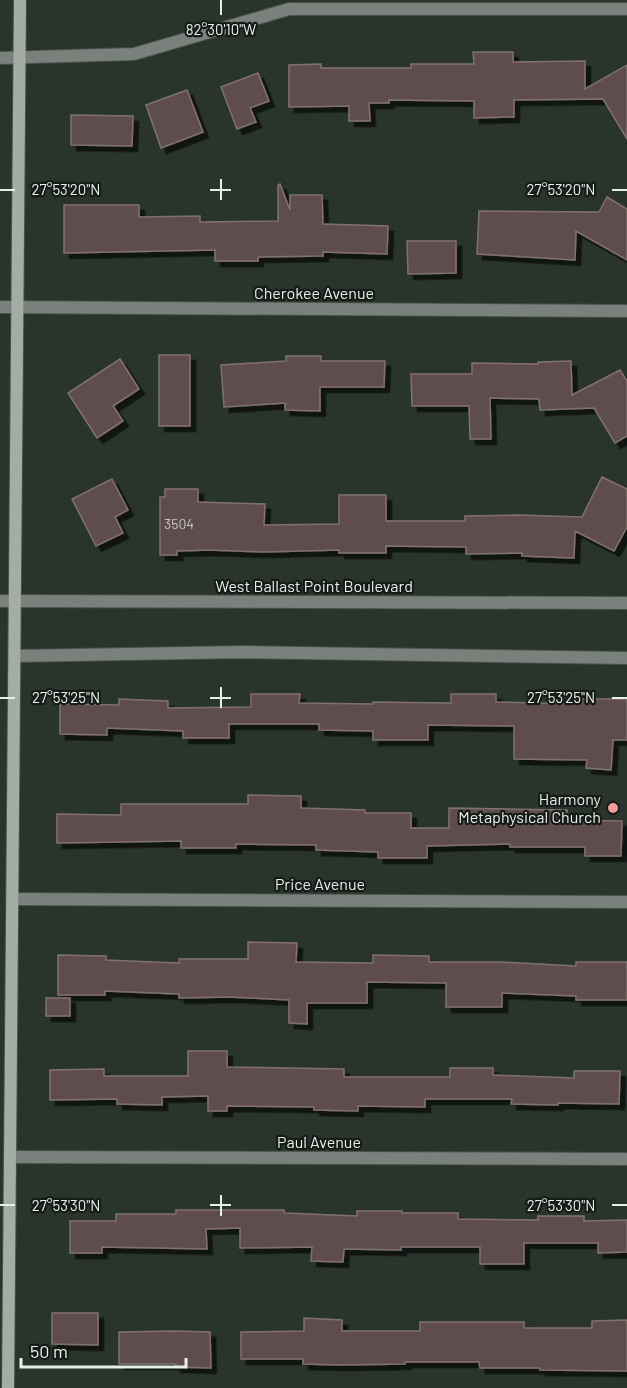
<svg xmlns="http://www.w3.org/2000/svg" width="627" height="1388" viewBox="0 0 627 1388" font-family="Barlow,sans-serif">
  <defs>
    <filter id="shadow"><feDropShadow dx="5.5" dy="5.5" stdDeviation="0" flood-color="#0009"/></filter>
  </defs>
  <rect width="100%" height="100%" fill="#29352c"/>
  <!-- building -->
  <g fill="#5e4e4e" stroke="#81706f" stroke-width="1.5" filter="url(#shadow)">
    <polygon points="473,52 513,52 513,62 585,61 585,89 627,65 627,139 603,99 514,100 514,117 474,118 474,101 389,100 389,103 369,103 370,121 349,121 349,106 289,107 289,65 321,64 321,68 411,68 411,64 474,64"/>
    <polygon points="258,73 269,101 250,108 256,122 237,129 221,87"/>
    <polygon points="187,90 203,132 161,148 146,105"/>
    <polygon points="71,115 133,116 132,146 71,145"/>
    <polygon points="280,184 290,210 290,195 322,195 323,224 388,226 387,254 323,252 323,256 258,257 258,261 215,261 215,250 64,253 64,205 139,205 139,217 200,216 200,222 278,221 278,185"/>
    <polygon points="607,197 627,209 627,260 576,231 575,260 477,254 479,211 599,212"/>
    <polygon points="407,241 456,241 456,273 408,274"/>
    <rect x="159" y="355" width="31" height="71"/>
    <polygon points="286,356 321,356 321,361 385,361 384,387 320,387 320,411 285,410 285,403 224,407 221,365 286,361"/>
    <polygon points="120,359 139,389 113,406 123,421 97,438 68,393"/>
    <polygon points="571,361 572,395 620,370 627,381 627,436 615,443 594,408 540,410 539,399 490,398 491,439 470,439 469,406 412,406 411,374 472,374 472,363 538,364 538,362"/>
    <polygon points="602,477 627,489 627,527 614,551 575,531 574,558 522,556 522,553 466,554 466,547 386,546 386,553 339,553 339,550 263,552 209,550 177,551 177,555 160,555 160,497 165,497 165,489 198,489 198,502 265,504 264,525 339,524 339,495 386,495 386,521 465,521 465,516 519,515 582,517"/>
    <polygon points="112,479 128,510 115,517 123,533 96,546 72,499"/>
    <polygon points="251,694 300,694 299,703 373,704 373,702 451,703 451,694 496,694 496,702 578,704 578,699 627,699 627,740 613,740 611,770 586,768 587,760 514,759 514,726 428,725 428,740 373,740 373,731 319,730 319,724 229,724 229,738 183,738 183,731 107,728 107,735 60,734 60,704 119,705 119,699 168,701 168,708 251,707"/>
    <polygon points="248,795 301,796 301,808 365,810 365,813 411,813 411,828 449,828 449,808 567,810 567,820 622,821 621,856 585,856 585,847 510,847 510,844 427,846 427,858 378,858 378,852 316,850 316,845 236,844 236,848 181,848 181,841 57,843 57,814 121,815 121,804 248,804"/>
    <polygon points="248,942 297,943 296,962 373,963 373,955 429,956 429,962 502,962 576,966 576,962 627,962 627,1000 576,1000 576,996 502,993 502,1007 446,1007 446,983 367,982 367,1003 307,1003 307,1024 289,1023 289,1000 230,997 179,998 179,994 105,991 105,995 58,995 58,955 106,956 106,960 179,963 179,959 248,959"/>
    <rect x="46" y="998" width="24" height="18"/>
    <polygon points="188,1051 227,1051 227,1067 344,1069 344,1077 450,1077 450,1068 493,1068 493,1075 574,1078 574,1071 620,1071 619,1104 558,1103 558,1105 511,1104 512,1099 425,1099 425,1107 358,1106 358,1111 314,1110 314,1107 227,1106 227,1111 208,1111 208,1096 162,1097 162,1105 117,1104 117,1099 50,1100 50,1070 104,1069 104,1076 188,1076"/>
    <polygon points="176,1210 284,1210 284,1213 357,1216 357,1211 402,1211 402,1213 458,1213 458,1219 538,1220 538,1216 584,1216 584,1221 627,1220 627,1252 598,1253 598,1243 524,1243 524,1264 480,1264 480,1247 401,1247 401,1250 344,1249 343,1262 311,1261 312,1247 240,1248 240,1228 206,1229 207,1249 102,1247 102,1253 70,1253 70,1221 116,1221 116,1214 176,1214"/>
    <polygon points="52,1313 98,1313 98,1345 52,1344"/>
    <polygon points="304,1318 342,1320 342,1331 420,1331 420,1322 524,1322 524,1328 592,1328 592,1321 627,1320 627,1371 540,1370 540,1368 480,1368 479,1362 405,1362 405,1364 341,1365 303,1364 303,1359 241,1359 241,1332 304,1331"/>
    <polygon points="176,1331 210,1332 211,1368 175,1367 176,1364 119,1364 119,1332"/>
  </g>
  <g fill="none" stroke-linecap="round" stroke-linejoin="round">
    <defs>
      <polyline id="lane" points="15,656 243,652 627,658"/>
      <g id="street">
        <polyline points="0,58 134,54 289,9 627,9"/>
        <polyline points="0,307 627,311"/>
        <polyline points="0,601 627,603"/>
        <polyline points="13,899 627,902"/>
        <polyline points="10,1157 627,1159"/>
      </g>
      <polyline id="secondary" points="8,1388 20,0"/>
    </defs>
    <!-- lane casing -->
    <use href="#lane" stroke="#47534a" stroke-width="14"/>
    <!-- street casing -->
    <use href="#street" stroke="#47534a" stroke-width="14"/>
    <!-- secondary casing -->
    <use href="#secondary" stroke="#47534a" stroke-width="14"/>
    <!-- lane -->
    <use href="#lane" stroke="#7a807c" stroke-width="12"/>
    <!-- street -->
    <use href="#street" stroke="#7a807c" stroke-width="12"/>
    <!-- secondary -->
    <use href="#secondary" stroke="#a3ada6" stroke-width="12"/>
  </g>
  <!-- ticks -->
  <path fill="none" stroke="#e7efe9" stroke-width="2" d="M221 0V15M221 179V200M0 190H15M210 190H231M612 190H627M221 687V708M0 698H15M210 698H231M612 698H627M221 1195V1216M0 1205H15M210 1205H231M612 1205H627"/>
  <!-- markers -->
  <circle fill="#f59b99" stroke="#161b17" stroke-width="2" cx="613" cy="808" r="6"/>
  <g text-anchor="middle" stroke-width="4.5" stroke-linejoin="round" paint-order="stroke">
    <!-- number labels -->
    <g font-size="14" fill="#c5c7c2">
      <text x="179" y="529">3504</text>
    </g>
    <!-- street labels -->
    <g font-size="16" fill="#e7efe9" stroke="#161b17">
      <text x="314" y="299">Cherokee Avenue</text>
      <text x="314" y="592">West Ballast Point Boulevard</text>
      <text x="320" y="890">Price Avenue</text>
      <text x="319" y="1148">Paul Avenue</text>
    </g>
    <!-- poi labels -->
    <g font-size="16" fill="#e7efe9" stroke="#161b17" text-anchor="end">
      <text x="601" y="805">Harmony<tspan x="601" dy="18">Metaphysical Church</tspan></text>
    </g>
  </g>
  <g font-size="15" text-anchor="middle" fill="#e7efe9" stroke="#161b17" stroke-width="4.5" stroke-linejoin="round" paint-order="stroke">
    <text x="221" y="35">82°30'10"W</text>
    <text x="561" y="195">27°53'20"N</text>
    <text x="66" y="195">27°53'20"N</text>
    <text x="66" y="703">27°53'25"N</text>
    <text x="561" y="703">27°53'25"N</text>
    <text x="66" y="1211">27°53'30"N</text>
    <text x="561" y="1211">27°53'30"N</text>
  </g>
  <!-- scale -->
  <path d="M21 1358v9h165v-9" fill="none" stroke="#e7efe9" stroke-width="3"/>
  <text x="30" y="1358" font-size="18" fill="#e7efe9" stroke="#161b17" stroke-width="4.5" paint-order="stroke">50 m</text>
</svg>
